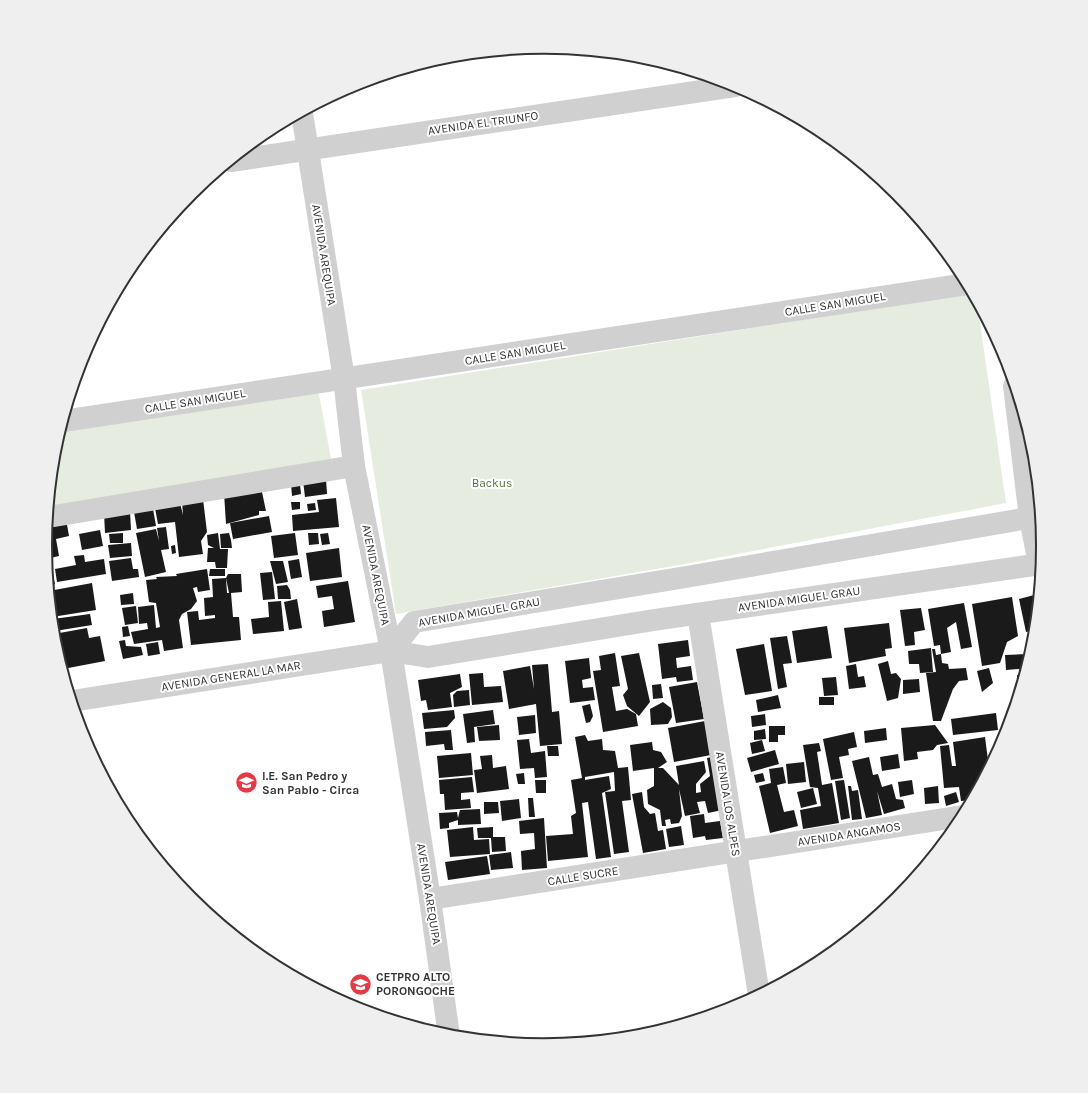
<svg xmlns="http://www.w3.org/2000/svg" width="1088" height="1093" viewBox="0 0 1088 1093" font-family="Karla,sans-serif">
  <rect width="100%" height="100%" fill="#fff"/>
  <!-- green -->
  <g fill="#e6ecdf">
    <polygon points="972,293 977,302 1006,503 685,564 396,614 361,390"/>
    <polygon points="318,389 331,459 49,509 55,449 61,428"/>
  </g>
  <!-- building -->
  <g fill="#1a1a1a">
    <polygon points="326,479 327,494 305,497 303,481"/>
    <polygon points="291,484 300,484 301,494 292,496"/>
    <polygon points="262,492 266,511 259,511 259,515 226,524 224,493"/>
    <polygon points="336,498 339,527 293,531 292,515 319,512 317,500"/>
    <polygon points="203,499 207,532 201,541 203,554 179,557 175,522 158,524 155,508 180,503 183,515 182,502"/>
    <polygon points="291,502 300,502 300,509 292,510"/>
    <polygon points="315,503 316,510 308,511 307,504"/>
    <polygon points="153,509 156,526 137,529 134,512"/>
    <polygon points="130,511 131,530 105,533 104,513"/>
    <polygon points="269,516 272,532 233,539 230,523"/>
    <polygon points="66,519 69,536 56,539 59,556 46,559 45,546 47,523"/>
    <polygon points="166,527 169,549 161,550 166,572 145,577 136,533 156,529 159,541 157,528"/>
    <polygon points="100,530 103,546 82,550 79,534"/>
    <polygon points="123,533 123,543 110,543 109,534"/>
    <polygon points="218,533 220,549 228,549 227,568 216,568 215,562 207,562 208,548 214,548 208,545 207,535"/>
    <polygon points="229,533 231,540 232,548 221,548 220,534"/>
    <polygon points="295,533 298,555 274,558 271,536"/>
    <polygon points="308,533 318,533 319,544 309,545"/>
    <polygon points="328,533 330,544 322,545 320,534"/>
    <polygon points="131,543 132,556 110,558 108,545"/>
    <polygon points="175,545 176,553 172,554 171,546"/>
    <polygon points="339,548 342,577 310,581 306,553"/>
    <polygon points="84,555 85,562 104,559 106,574 57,582 55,569 76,565 74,556"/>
    <polygon points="131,558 133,569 138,569 139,577 112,581 109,561"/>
    <polygon points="299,559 302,577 291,579 288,561"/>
    <polygon points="270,561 283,561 288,582 276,584"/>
    <polygon points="207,569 210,590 198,592 197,587 193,588 197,601 191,609 182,614 179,620 183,648 164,651 162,640 134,644 131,632 148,629 147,623 139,624 138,607 154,605 156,628 160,627 156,603 149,602 146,580 157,579 156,577 177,576 176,574"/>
    <polygon points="210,569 225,569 225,576 209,576"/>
    <polygon points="52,571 55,584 49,588 48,572"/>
    <polygon points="272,572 275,599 263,600 260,573"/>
    <polygon points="228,574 241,574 242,592 231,593 233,617 239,617 241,640 191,645 187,612 198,611 199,620 215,618 215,615 205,616 204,598 213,597 212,579 226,578 227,593 229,593 226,578"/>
    <polygon points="348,581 355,622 324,627 322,611 334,609 332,596 318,598 316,586"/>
    <polygon points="92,583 96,610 52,617 49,591"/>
    <polygon points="287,585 290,590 291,599 278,599 277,586"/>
    <polygon points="133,593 134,604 121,605 120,595"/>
    <polygon points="1038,594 1037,607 1031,608 1035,626 1035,630 1026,632 1019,599"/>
    <polygon points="1012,597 1018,636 1007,642 1000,663 982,666 972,604"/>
    <polygon points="297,599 302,628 289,630 284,602"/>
    <polygon points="281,601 284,631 253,634 251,619 269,617 268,602"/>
    <polygon points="964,603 972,647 961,649 956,622 947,628 951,652 941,654 940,645 934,646 928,609"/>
    <polygon points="136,606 138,623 125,625 122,608"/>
    <polygon points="921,608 925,630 914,632 915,645 905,646 900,610"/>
    <polygon points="90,614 92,625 55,631 53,619"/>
    <polygon points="889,623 892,648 885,649 886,656 849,663 844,628"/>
    <polygon points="128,626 130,636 123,637 122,627"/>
    <polygon points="827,626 832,658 797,663 792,631"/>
    <polygon points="87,628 89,638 100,636 105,661 63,669 60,654 58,655 55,644 54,634"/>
    <polygon points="1035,632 1032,650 1029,633"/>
    <polygon points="787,636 792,663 783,664 787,687 778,689 770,638"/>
    <polygon points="125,640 126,646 141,647 143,655 123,659 119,641"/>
    <polygon points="688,640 690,656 676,658 677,668 691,666 693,680 677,682 676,677 662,679 658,644"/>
    <polygon points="158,642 160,654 148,656 146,644"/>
    <polygon points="764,644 772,691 745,695 736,649"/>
    <polygon points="931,648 933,672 920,673 919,664 909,664 908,651"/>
    <polygon points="932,649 935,649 936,655 941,654 942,663 948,664 949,669 966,668 968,680 959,681 953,689 941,721 933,721 926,673 936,672"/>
    <polygon points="615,653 620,686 612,687 616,711 627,709 636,714 638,726 603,732 593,671 601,670 599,656"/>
    <polygon points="639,653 650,702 639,716 627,706 623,695 628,689 621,656"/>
    <polygon points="1027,654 1028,663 1025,672 1021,672 1019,669 1006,670 1005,655"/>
    <polygon points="589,658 591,678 582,680 583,688 593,687 595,700 570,703 565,661"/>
    <polygon points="888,661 891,674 896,673 901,679 898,698 887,701 878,664"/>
    <polygon points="548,664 552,712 559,711 562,744 540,746 536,704 509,709 503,671 530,666 534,689 532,665"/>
    <polygon points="856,664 858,677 864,676 866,687 849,689 846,666"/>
    <polygon points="989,668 993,683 982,692 977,671"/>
    <polygon points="483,673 484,687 501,686 503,702 472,705 469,674"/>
    <polygon points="460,674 462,687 450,693 452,707 428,710 426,700 421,701 418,680"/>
    <polygon points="1017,675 1024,675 1018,694"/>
    <polygon points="836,677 838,695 824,696 822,678"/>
    <polygon points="919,679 920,692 903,694 903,680"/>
    <polygon points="697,682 704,719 676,723 669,687"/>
    <polygon points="661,684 663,698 653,699 652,685"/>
    <polygon points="469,690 470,705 454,707 453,695 457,691"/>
    <polygon points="778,695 781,708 758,712 756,700"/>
    <rect x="819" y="697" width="15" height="8"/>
    <polygon points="663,702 671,708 672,717 668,724 651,725 650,709"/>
    <polygon points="590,704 593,716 590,722 586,723 582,706"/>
    <polygon points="454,710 455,718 447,727 424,729 422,713"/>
    <polygon points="493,710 495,724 474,727 475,742 467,743 463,714"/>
    <polygon points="996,713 998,730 953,735 951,719"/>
    <polygon points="765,714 766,725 752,727 751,716"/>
    <polygon points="535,715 536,733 519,735 517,717"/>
    <polygon points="705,721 711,755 674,762 668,728"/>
    <polygon points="499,725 500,740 479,741 477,727"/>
    <polygon points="935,725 948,743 937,745 933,750 917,752 918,759 904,761 901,728"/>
    <polygon points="769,726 785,726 785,735 778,735 778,742 769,742"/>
    <polygon points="886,728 887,740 865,743 864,731"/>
    <polygon points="765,729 766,739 754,740 754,731"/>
    <polygon points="451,730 453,750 445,750 444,744 426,746 425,732"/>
    <polygon points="854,732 857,747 848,749 849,755 839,757 843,778 831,780 823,739"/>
    <polygon points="585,735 588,741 602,739 603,750 615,751 618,768 628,767 631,800 622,801 629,852 614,854 605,792 615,791 614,772 585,777 585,780 609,776 611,789 602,793 611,857 596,859 588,802 582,803 588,857 548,861 546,836 573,834 571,816 576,813 571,780 582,778 575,737"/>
    <polygon points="985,737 989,768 972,800 961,801 959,787 944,788 940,746 949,745 952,766 956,766 953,742"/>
    <polygon points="529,739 531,753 545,751 547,777 535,778 534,768 520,769 517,740"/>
    <polygon points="762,740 765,751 752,754 750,743"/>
    <polygon points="652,742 653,750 661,752 667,762 658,768 663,768 679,785 676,766 704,761 706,772 696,784 696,793 701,792 700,784 710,776 707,758 717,756 727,809 708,813 705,801 697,802 700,813 685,816 679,789 682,816 679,823 671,824 670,819 665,820 666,826 662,826 660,810 648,804 647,790 654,786 654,768 633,771 630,745"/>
    <polygon points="819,743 821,751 817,752 822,785 832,783 839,823 803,829 800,810 821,806 818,788 810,787 803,745"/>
    <polygon points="547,746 558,746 559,756 548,756"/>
    <polygon points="775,750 779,764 751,772 747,758"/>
    <polygon points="471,753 473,775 439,778 437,756"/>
    <polygon points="898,754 900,768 882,771 880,757"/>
    <polygon points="492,755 493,768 506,766 509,789 477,793 474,770 482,769 480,756"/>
    <polygon points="869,757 873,775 878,774 882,787 892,784 896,799 903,800 905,808 884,814 877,791 882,815 866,818 852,761"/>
    <polygon points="804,762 806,782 788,784 786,764"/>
    <polygon points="783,767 786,783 777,785 784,812 794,810 798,826 770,833 759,786 771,783 769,769"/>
    <polygon points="524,773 525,784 518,784 516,774"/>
    <polygon points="763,773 765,781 756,783 754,775"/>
    <polygon points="472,777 474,792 461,793 461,800 470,799 471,808 445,810 444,794 440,794 439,780"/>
    <polygon points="535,780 546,780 546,793 536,793"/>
    <polygon points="844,780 850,818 841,820 835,781"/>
    <polygon points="912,780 914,794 900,797 898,782"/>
    <polygon points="848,786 851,786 852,791 858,790 862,819 852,820"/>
    <polygon points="938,786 939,803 925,804 924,788"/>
    <polygon points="813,788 817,804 801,808 797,792"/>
    <polygon points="642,792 644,807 650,814 655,813 658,831 663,830 666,849 643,853 632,794"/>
    <polygon points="956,792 959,802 946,806 944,796"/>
    <polygon points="528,798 533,798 535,817 529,817"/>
    <polygon points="519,799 521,818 502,821 500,801"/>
    <polygon points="484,802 498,802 499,813 484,814"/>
    <polygon points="480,809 481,824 458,825 458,820 449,823 449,828 440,829 439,813 457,812 458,818 460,810"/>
    <polygon points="704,814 705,823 720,821 723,838 706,840 705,836 693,838 690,816"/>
    <polygon points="544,818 547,868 522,870 521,851 535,849 534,833 520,834 519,821"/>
    <polygon points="681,826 684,845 669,847 666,829"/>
    <polygon points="473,827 474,840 489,839 490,854 450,857 447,830"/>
    <polygon points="493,827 493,837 505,837 506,851 492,852 491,838 478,838 477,828"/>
    <polygon points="511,852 513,868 491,870 489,855"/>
    <polygon points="487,856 490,874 448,880 445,862"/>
  </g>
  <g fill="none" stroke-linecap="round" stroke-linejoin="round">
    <!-- minor -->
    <g stroke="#d0d0d0" stroke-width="22">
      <polyline points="302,113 344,379 354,466 391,651 430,899 449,1036"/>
      <polyline points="231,161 735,86"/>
      <polyline points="1014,386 1030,518 1039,564"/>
      <polyline points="63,421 967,284"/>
      <polyline points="48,517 354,466"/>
      <polyline points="698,614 759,995"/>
      <polyline points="391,651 414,622 686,577 1040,516"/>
      <polyline points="72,701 391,651 428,657 654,620 1041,564"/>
      <polyline points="430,899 963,816"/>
    </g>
  </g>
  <!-- icons -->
  <defs>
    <symbol id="school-disc" viewBox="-11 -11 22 22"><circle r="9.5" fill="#e63946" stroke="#fff"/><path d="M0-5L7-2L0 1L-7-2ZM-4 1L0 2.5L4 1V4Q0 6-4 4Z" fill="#fff"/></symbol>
    <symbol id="university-disc" viewBox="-11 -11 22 22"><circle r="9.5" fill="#e63946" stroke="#fff"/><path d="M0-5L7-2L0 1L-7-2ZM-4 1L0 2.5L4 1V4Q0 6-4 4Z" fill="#fff"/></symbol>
  </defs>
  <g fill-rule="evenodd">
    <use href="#school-disc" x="234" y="770" width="25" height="25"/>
    <use href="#university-disc" x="348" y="972" width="25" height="25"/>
  </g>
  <g text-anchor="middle" stroke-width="4" stroke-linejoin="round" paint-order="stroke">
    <!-- street labels -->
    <g font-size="12" fill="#333" stroke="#fff">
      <text transform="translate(483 123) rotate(-8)" y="4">AVENIDA EL TRIUNFO</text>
      <text transform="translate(324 255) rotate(81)" y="4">AVENIDA AREQUIPA</text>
      <text transform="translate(835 304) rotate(-9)" y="4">CALLE SAN MIGUEL</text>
      <text transform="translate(515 353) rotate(-9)" y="4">CALLE SAN MIGUEL</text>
      <text transform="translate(195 401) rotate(-9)" y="4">CALLE SAN MIGUEL</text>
      <text transform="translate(376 575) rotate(79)" y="4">AVENIDA AREQUIPA</text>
      <text transform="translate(799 599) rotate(-8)" y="4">AVENIDA MIGUEL GRAU</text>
      <text transform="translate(479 612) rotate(-10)" y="4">AVENIDA MIGUEL GRAU</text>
      <text transform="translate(231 676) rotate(-9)" y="4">AVENIDA GENERAL LA MAR</text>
      <text transform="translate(728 804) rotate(81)" y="4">AVENIDA LOS ALPES</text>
      <text transform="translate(849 834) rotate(-9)" y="4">AVENIDA ANGAMOS</text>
      <text transform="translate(583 876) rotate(-9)" y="4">CALLE SUCRE</text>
      <text transform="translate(429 894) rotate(81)" y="4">AVENIDA AREQUIPA</text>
    </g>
    <!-- park labels -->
    <g font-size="12" fill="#56703f" stroke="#fff">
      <text x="492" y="487">Backus</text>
    </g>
    <!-- poi labels -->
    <g font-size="12" font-weight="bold" fill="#333" stroke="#fff" text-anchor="start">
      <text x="262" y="780">I.E. San Pedro y<tspan x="262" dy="14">San Pablo - Circa</tspan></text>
      <text x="376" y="981">CETPRO ALTO<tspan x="376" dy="14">PORONGOCHE</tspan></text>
    </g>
  </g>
  <!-- crop -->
  <path d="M0 0H1088V1093H0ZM52 546a492 492 0 1 1 984 0a492 492 0 1 1-984 0Z" fill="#efefef" fill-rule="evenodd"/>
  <path fill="none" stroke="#333" stroke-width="2" d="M52 546a492 492 0 1 1 984 0a492 492 0 1 1-984 0Z"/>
</svg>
